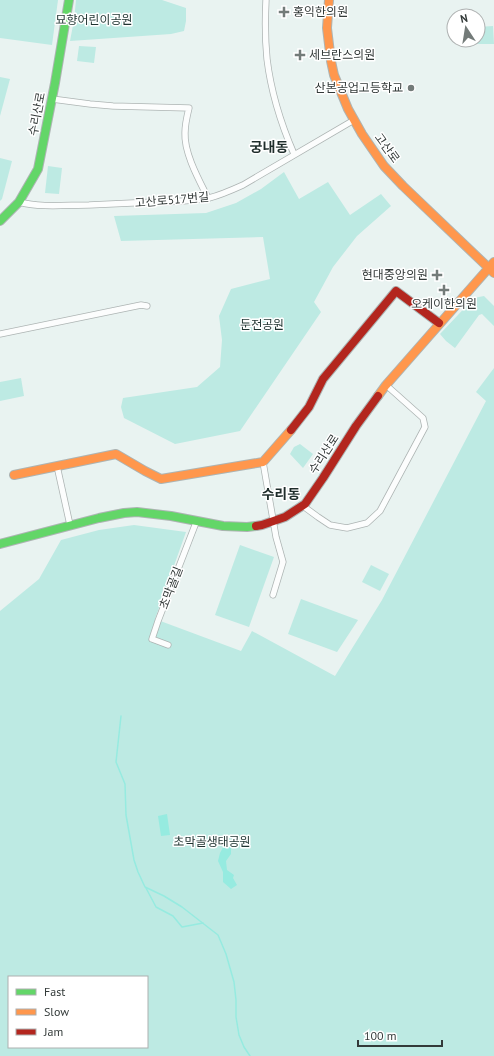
<svg xmlns="http://www.w3.org/2000/svg" width="494" height="1056" viewBox="0 0 494 1056" font-family="'PT Sans','Noto Sans KR',sans-serif">
  <rect width="100%" height="100%" fill="#e9f3f1"/>
  <!-- green -->
  <g fill="#bdeae3" fill-rule="evenodd">
    <polygon points="0,0 58,0 52,45 0,38"/>
    <polygon points="76,0 162,0 186,8 186,21 184,31 171,34 70,41 74,20"/>
    <polygon points="493,26 494,44 467,44 467,40 478,40 478,27"/>
    <polygon points="79,46 96,47 94,63 77,61"/>
    <polygon points="0,77 10,79 0,116"/>
    <polygon points="0,158 12,161 2,199 0,201"/>
    <polygon points="48,166 62,168 59,194 45,193"/>
    <polygon points="284,172 299,199 328,182 350,215 381,194 391,206 357,236 333,267 314,302 321,312 240,431 175,444 124,418 121,407 123,398 197,387 220,367 222,340 219,316 231,289 270,279 263,237 121,241 114,216 206,213 236,203 261,189"/>
    <polygon points="484,296 494,306 494,326 482,314 479,315 455,348 446,341 440,334 474,298"/>
    <path d="M494 368V1056H0V611L39 579 61 540 99 530 134 525 186 532 155 619 241 651 252 631 335 676 382 600 486 401 476 392ZM9 977H147V1047H9Z"/>
    <polygon points="21,378 24,396 0,401 0,382"/>
    <polygon points="300,444 313,454 303,468 290,454 294,447"/>
    <polygon points="240,545 274,557 249,627 215,615"/>
    <polygon points="371,565 389,574 380,591 362,582"/>
    <polygon points="301,599 358,620 337,652 288,634"/>
  </g>
  <!-- water -->
  <g fill="#96ebe0">
    <polygon points="167,814 170,835 161,836 158,816"/>
    <polygon points="227,840 231,844 231,854 226,861 227,870 234,875 233,878 237,885 231,889 223,882 223,872 218,861 220,853"/>
  </g>
  <g fill="none" stroke-linecap="round" stroke-linejoin="round">
    <!-- stream -->
    <g stroke="#96ebe0" stroke-width="1.5">
      <polyline points="121,716 116,762 125,784 126,815 134,860 138,872 145,887 164,896 182,907 218,935 226,954 234,982 236,1000 236,1017 239,1035 244,1047 250,1056"/>
      <polyline points="146,888 156,907 173,916 182,927 203,923"/>
    </g>
    <defs>
      <g id="street">
        <path d="M266 0C265 20 265 39 267 59 271 92 281 124 294 154"/>
        <path d="M52 99 90 104 113 106 189 108C187 116 185 125 185 133 184 153 199 180 208 198"/>
        <path d="M19 202C41 208 66 205 89 205 111 204 132 203 154 202 172 202 191 201 209 198 221 195 232 190 243 185L354 120"/>
        <polyline points="0,334 141,305 147,306"/>
        <polyline points="263,462 276,537 283,562 273,595"/>
        <polyline points="57,466 70,525"/>
        <polyline points="303,506 318,517 330,525 347,528 367,523 380,511 425,427 423,418 386,385"/>
        <polyline points="168,645 152,639 158,621 197,520"/>
      </g>
      <g id="fast">
        <polyline points="0,221 19,202 38,169 55,83 69,0"/>
        <polyline points="0,544 99,518 124,513 137,512 171,516 223,526 247,527 256,526"/>
      </g>
      <g id="slow">
        <polyline points="329,0 327,28 331,61 334,75 348,109 362,134 384,166 403,186 494,273"/>
        <polyline points="378,396 386,385 494,262"/>
        <polyline points="14,475 116,454 145,471 161,479 263,462 291,430"/>
      </g>
      <g id="jam">
        <polyline points="291,430 309,407 323,379 396,291 439,323"/>
        <polyline points="256,526 262,525 285,517 305,504 323,478 356,426 378,396"/>
      </g>
    </defs>
    <!-- street casing -->
    <use href="#street" stroke="#adb4b3" stroke-width="7"/>
    <!-- fast casing -->
    <use href="#fast" stroke="#adb4b3" stroke-width="10"/>
    <!-- slow casing -->
    <use href="#slow" stroke="#adb4b3" stroke-width="10"/>
    <!-- jam casing -->
    <use href="#jam" stroke="#adb4b3" stroke-width="10"/>
    <!-- street -->
    <use href="#street" stroke="#fcfdfd" stroke-width="5.5"/>
    <!-- fast -->
    <use href="#fast" stroke="#63d668" stroke-width="8"/>
    <!-- slow -->
    <use href="#slow" stroke="#ff974d" stroke-width="8"/>
    <!-- jam -->
    <use href="#jam" stroke="#b3261e" stroke-width="8"/>
  </g>
  <!-- markers -->
  <g fill="#737b79" stroke="#fff" stroke-width="1.5">
    <path d="M282 6h4v4h4v4h-4v4h-4v-4h-4v-4h4z"/>
    <path d="M298 49h4v4h4v4h-4v4h-4v-4h-4v-4h4z"/>
    <circle cx="411" cy="88" r="4"/>
    <path d="M435 269h4v4h4v4h-4v4h-4v-4h-4v-4h4z"/>
    <path d="M442 284h4v4h4v4h-4v4h-4v-4h-4v-4h4z"/>
  </g>
  <g text-anchor="middle" stroke-width="3" stroke-linejoin="round" paint-order="stroke">
    <!-- poi labels -->
    <g font-size="12" fill="#333a39" stroke="#fff" text-anchor="start">
      <text x="293" y="16">홍익한의원</text>
      <text x="309" y="59">세브란스의원</text>
      <text x="403" y="92" text-anchor="end">산본공업고등학교</text>
      <text x="428" y="279" text-anchor="end">현대중앙의원</text>
      <text x="444" y="308" text-anchor="middle">오케이한의원</text>
    </g>
    <!-- park labels -->
    <g font-size="12" fill="#1e3330" stroke="#fff">
      <text x="94" y="24">묘향어린이공원</text>
      <text x="262" y="329">둔전공원</text>
      <text x="212" y="846">초막골생태공원</text>
    </g>
    <!-- street labels -->
    <g font-size="12" fill="#333a39" stroke="#fff">
      <text transform="translate(37 114) rotate(-79)" y="4">수리산로</text>
      <text transform="translate(387 148) rotate(54)" y="4">고산로</text>
      <text transform="translate(172 200) rotate(-5)" y="4">고산로517번길</text>
      <text transform="translate(324 454) rotate(-57)" y="4">수리산로</text>
      <text transform="translate(171 588) rotate(-69)" y="4">초막골길</text>
    </g>
    <!-- quarter labels -->
    <g font-size="14" font-weight="bold" fill="#1f2d2b" stroke="#fff">
      <text x="269" y="152">궁내동</text>
      <text x="281" y="499">수리동</text>
    </g>
  </g>
  <!-- legend -->
  <rect x="8" y="976" width="140" height="72" fill="#ffffff" stroke="#adb0b0"/>
  <rect x="16" y="989" width="20" height="6" fill="#63d668" stroke="#adb0b0"/>
  <text x="44" y="996" font-size="12" fill="#333a39">Fast</text>
  <rect x="16" y="1009" width="20" height="6" fill="#ff974d" stroke="#adb0b0"/>
  <text x="44" y="1016" font-size="12" fill="#333a39">Slow</text>
  <rect x="16" y="1029" width="20" height="6" fill="#b3261e" stroke="#adb0b0"/>
  <text x="44" y="1036" font-size="12" fill="#333a39">Jam</text>
  <!-- north arrow -->
  <g transform="translate(466 28) rotate(348)"><circle r="19" fill="#ffffff" stroke="#adb0b0"/>
  <path d="M0-3L7 15L0 10L-7 15Z" fill="#737b79"/>
  <text y="-6" font-size="11" font-weight="bold" text-anchor="middle" fill="#333a39">N</text>
  </g>
  <!-- scale -->
  <path d="M358 1040v6h84v-6" fill="none" stroke="#333a39" stroke-width="2"/>
  <text x="364" y="1040" font-size="12" fill="#333a39" stroke="#ffffff" stroke-width="3" paint-order="stroke">100 m</text>
</svg>
